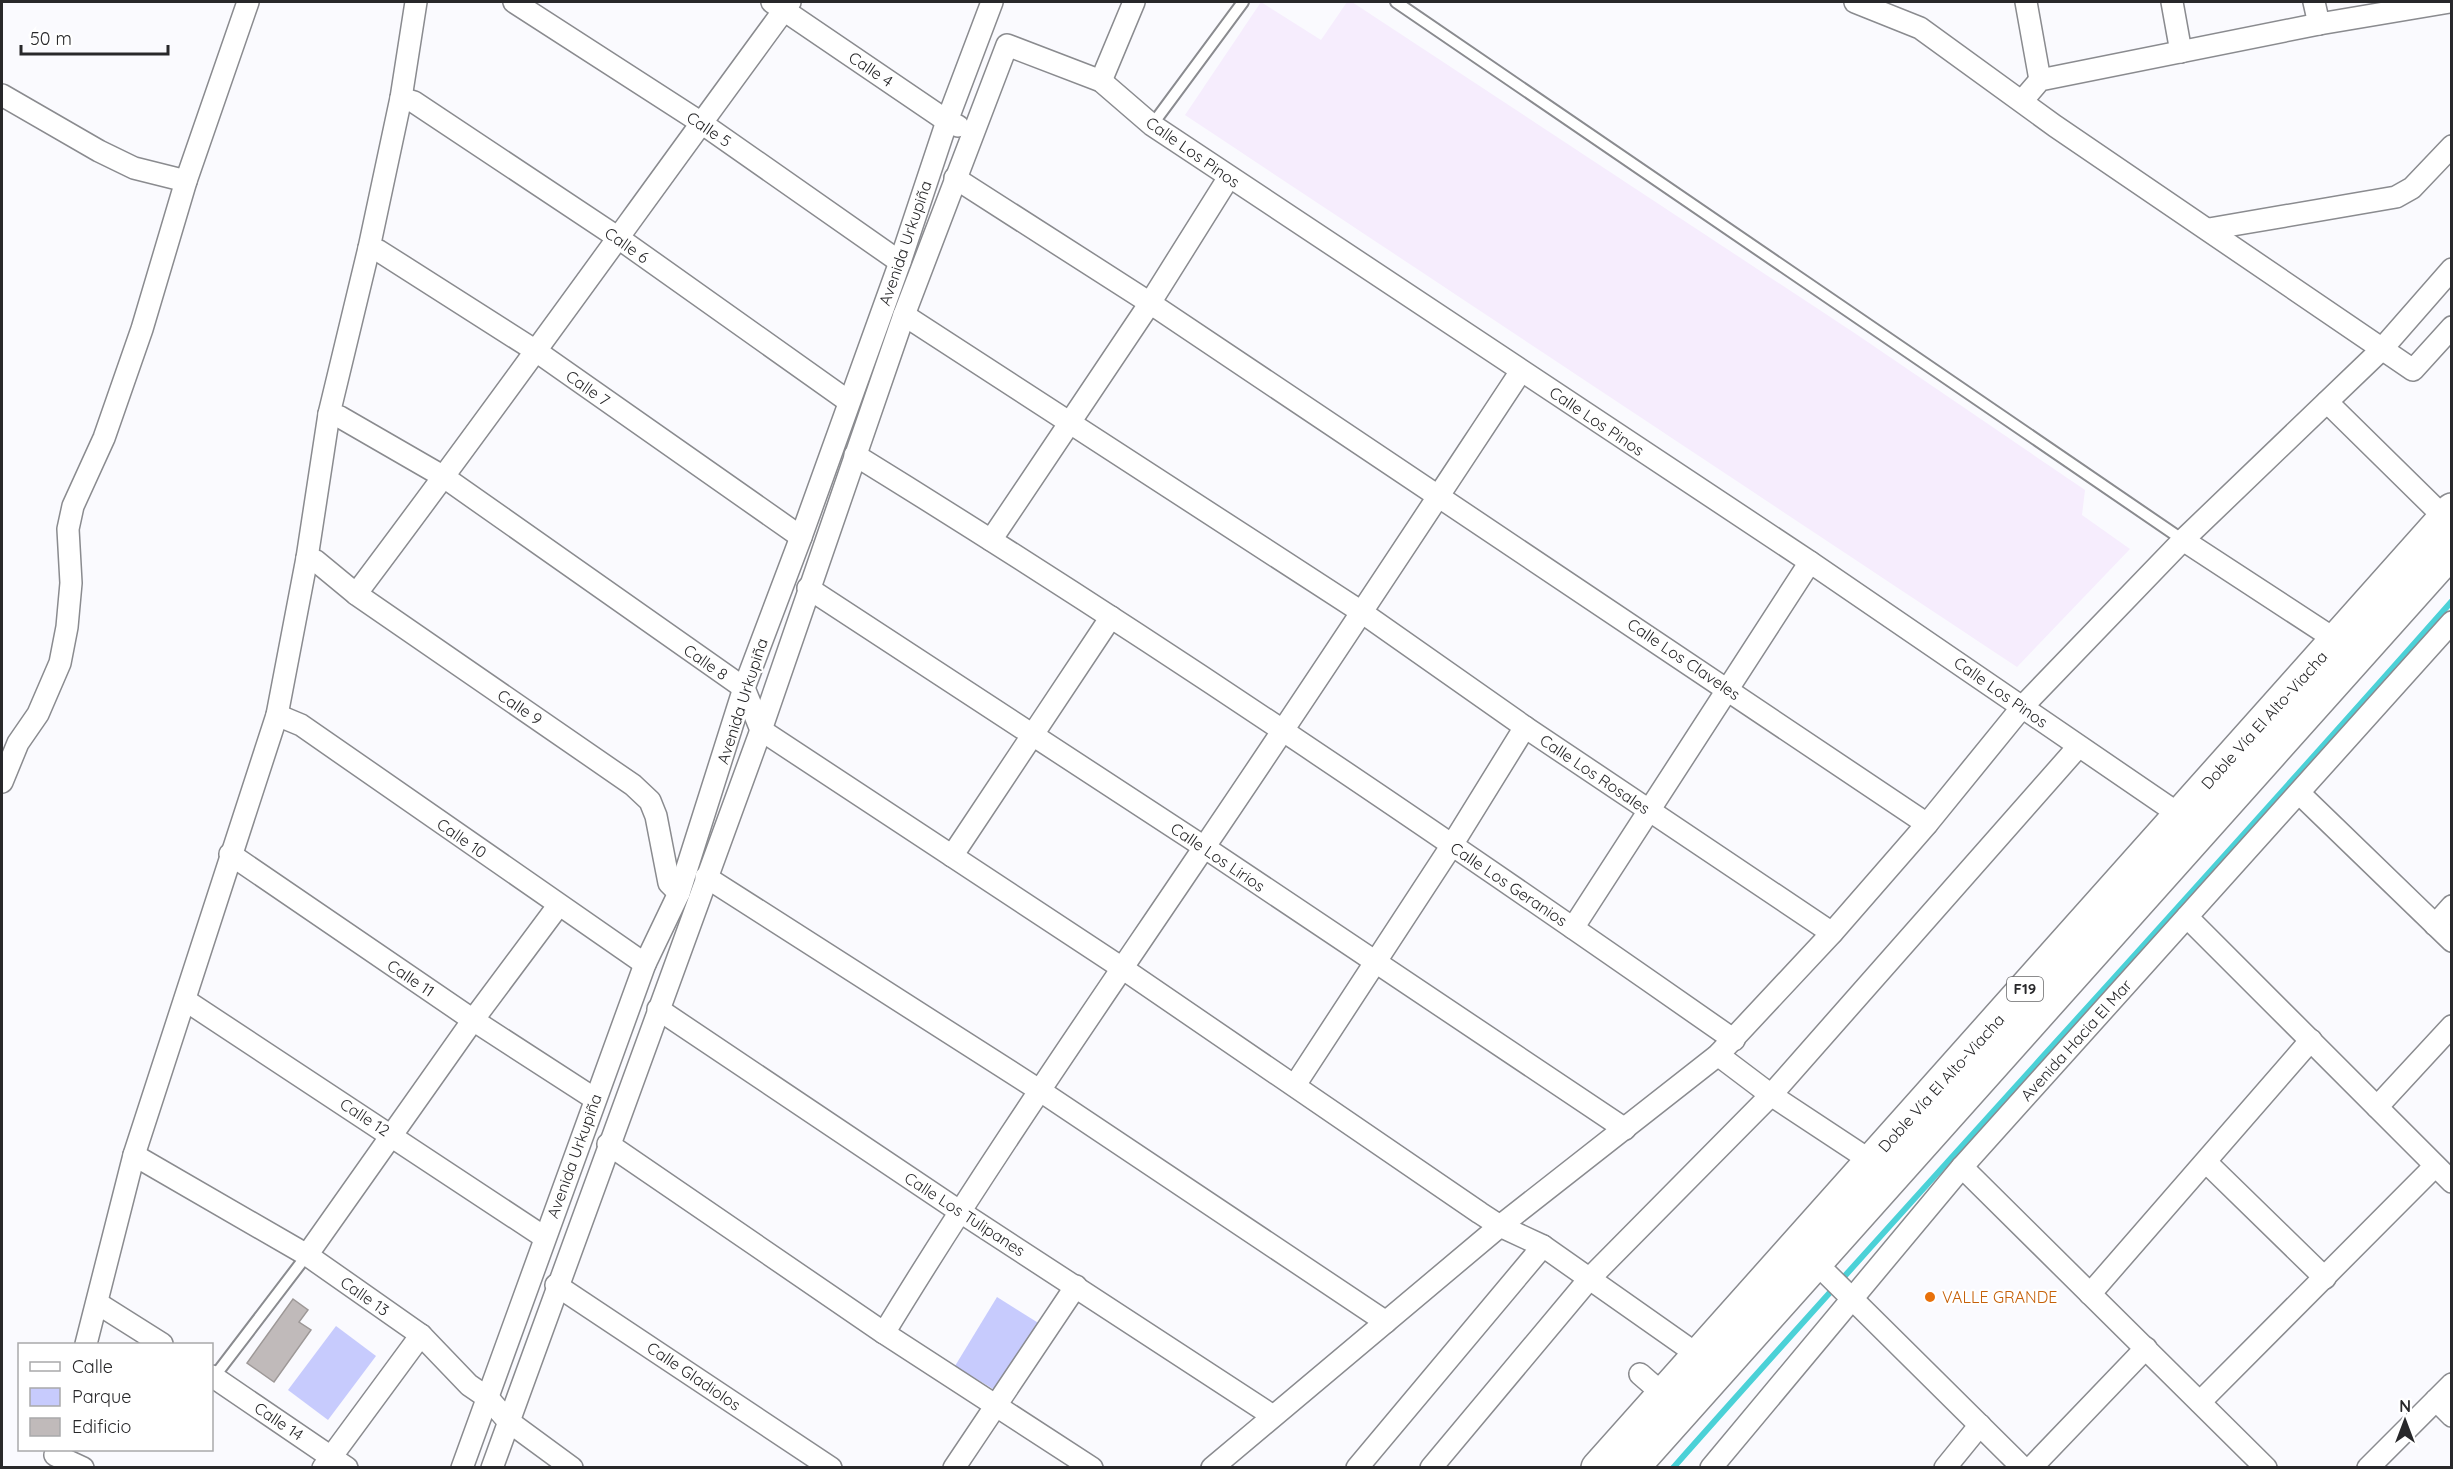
<svg xmlns="http://www.w3.org/2000/svg" width="2453" height="1469" viewBox="0 0 2453 1469" font-family="Quicksand,sans-serif">
  <rect width="100%" height="100%" fill="#fafafe"/>
  <!-- industrial -->
  <polygon fill="#f6edfd" points="1261,2 1321,40 1347,2 1352,2 1856,334 2085,490 2082,515 2130,549 2017,667 1185,115"/>
  <!-- green -->
  <g fill="#c7cbfd">
    <polygon points="997,1297 1040,1324 998,1392 955,1366"/>
    <polygon points="336,1326 376,1356 328,1420 288,1390"/>
  </g>
  <g fill="none" stroke-linecap="round" stroke-linejoin="round">
    <!-- stream -->
    <path stroke="#4bd1d7" stroke-width="6" d="M1673 1468C1931 1177 2195 892 2452 601"/>
  </g>
  <!-- building -->
  <polygon fill="#c0baba" stroke="#9d9897" stroke-width="1.5" points="293,1299 308,1310 299,1322 311,1330 274,1382 247,1363"/>
  <g fill="none" stroke-linecap="round" stroke-linejoin="round">
    <defs>
      <g id="lane">
        <polyline points="1396,2 2183,540"/>
        <polyline points="1152,125 1243,2"/>
        <polyline points="214,1377 307,1255"/>
      </g>
      <g id="street">
        <polyline points="514,2 700,122 900,262"/>
        <polyline points="772,2 947,121 958,126"/>
        <polyline points="1855,2 1920,28 2055,126 2413,370 2452,327"/>
        <polyline points="2026,2 2040,80"/>
        <polyline points="2172,2 2181,52"/>
        <polyline points="2314,2 2319,24"/>
        <polyline points="1101,81 1134,2"/>
        <polyline points="2,95 99,151 134,168 186,181"/>
        <polyline points="401,98 414,102 617,237 848,401"/>
        <polyline points="2022,101 2040,80 2319,24 2450,2"/>
        <polyline points="955,178 1150,303 1927,824"/>
        <polyline points="2209,229 2396,197 2412,188 2452,146"/>
        <polyline points="369,248 379,251 536,351 801,537"/>
        <polyline points="904,315 1360,611 1525,727 1832,933"/>
        <polyline points="2327,402 2445,518"/>
        <polyline points="329,414 340,417 444,477 744,688 761,730 1122,968 1480,1213 1500,1226 1543,1246 1698,1355"/>
        <path d="M855 455C1155 640 1445 838 1734 1040"/>
        <polyline points="991,540 1150,303 1229,177"/>
        <polyline points="2183,540 2336,640"/>
        <polyline points="307,558 316,561 356,594 633,785 650,801 656,816 669,883 679,893"/>
        <polyline points="808,588 1204,847 1625,1129"/>
        <path d="M356 594C503 399 645 199 790 2"/>
        <polyline points="277,715 301,725 645,964"/>
        <polyline points="2,782 18,743 38,714 60,663 67,627 71,583 68,529 73,506 104,438 142,329 186,181 248,2"/>
        <polyline points="2299,793 2452,941"/>
        <polyline points="230,854 473,1020 595,1099"/>
        <polyline points="952,856 1111,617"/>
        <polyline points="706,877 1039,1090 1386,1322"/>
        <polyline points="2187,917 2452,1182"/>
        <polyline points="2435,925 2452,906"/>
        <polyline points="1573,928 1810,562"/>
        <polyline points="185,1000 544,1237"/>
        <polyline points="658,1009 959,1211 1273,1416"/>
        <polyline points="1718,1055 1771,1095 1871,1161"/>
        <polyline points="1295,1085 1452,845 1525,727"/>
        <polyline points="2377,1107 2452,1026"/>
        <polyline points="608,1144 884,1333 1092,1468"/>
        <polyline points="134,1155 307,1255 421,1335 469,1385 488,1398 508,1421 572,1468"/>
        <polyline points="2206,1162 2325,1278"/>
        <polyline points="1962,1167 2266,1468"/>
        <polyline points="307,1255 473,1020 558,906"/>
        <polyline points="1816,1263 2023,1468"/>
        <polyline points="556,1285 831,1468"/>
        <polyline points="2090,1294 2311,1040"/>
        <polyline points="97,1303 162,1344"/>
        <path d="M884 1333C985 1167 1095 1009 1203 849 1311 690 1416 530 1521 371"/>
        <polyline points="86,1344 134,1155 277,715 307,558 329,414 369,248 401,98 416,2"/>
        <polyline points="1640,1374 1663,1394"/>
        <polyline points="212,1376 347,1468"/>
        <polyline points="2436,1400 2452,1416"/>
        <polyline points="2200,1402 2435,1166"/>
        <polyline points="55,1455 83,1468"/>
        <polyline points="323,1468 421,1335"/>
        <polyline points="462,1468 645,964 679,893 744,688 801,537 900,262 947,121 992,2"/>
        <polyline points="492,1468 761,730 904,315 1007,45 1101,81 1152,125 1810,562 2180,815"/>
        <polyline points="954,1468 1076,1286"/>
        <polyline points="1212,1468 1500,1226 1718,1055 1832,933 1927,824 2023,706 2183,540 2381,350 2452,269"/>
        <polyline points="1357,1468 1543,1246"/>
        <polyline points="1431,1468 1590,1278 1771,1095 2078,747"/>
        <polyline points="1711,1468 1962,1167 2452,622"/>
        <polyline points="1945,1468 1980,1425"/>
        <polyline points="2031,1468 2146,1348"/>
        <polyline points="2368,1468 2452,1384"/>
      </g>
      <g id="highway">
        <polyline points="1598,1468 2452,510"/>
        <polyline points="1632,1468 2452,550"/>
      </g>
    </defs>
    <!-- lane casing -->
    <use href="#lane" stroke="#8a8b8f" stroke-width="14"/>
    <!-- street casing -->
    <use href="#street" stroke="#8a8b8f" stroke-width="24"/>
    <!-- highway casing -->
    <use href="#highway" stroke="#8a8b8f" stroke-width="36"/>
    <!-- lane -->
    <use href="#lane" stroke="#fff" stroke-width="10"/>
    <!-- street -->
    <use href="#street" stroke="#fff" stroke-width="21"/>
    <!-- highway -->
    <use href="#highway" stroke="#fff" stroke-width="33"/>
  </g>
  <!-- markers -->
  <circle fill="#e8710a" stroke="#fff" stroke-width="2" cx="1930" cy="1297" r="6"/>
  <g text-anchor="middle" stroke-width="4.5" stroke-linejoin="round" paint-order="stroke">
    <!-- shield labels -->
    <rect fill="#fff" stroke="#68686a" stroke-width="1.5" x="2007" y="977" width="36" height="24" rx="4.5"/>
    <g font-size="15" font-weight="bold" fill="#28282a">
      <text x="2025" y="994">F19</text>
    </g>
    <!-- street labels -->
    <g font-size="16" fill="#28282a" stroke="#fff">
      <text transform="translate(871 69) rotate(34)" y="6">Calle 4</text>
      <text transform="translate(709 129) rotate(34)" y="6">Calle 5</text>
      <text transform="translate(1193 152) rotate(35)" y="6">Calle Los Pinos</text>
      <text transform="translate(905 243) rotate(-71)" y="6">Avenida Urkupiña</text>
      <text transform="translate(627 245) rotate(35)" y="6">Calle 6</text>
      <text transform="translate(588 388) rotate(35)" y="6">Calle 7</text>
      <text transform="translate(1597 421) rotate(34)" y="6">Calle Los Pinos</text>
      <text transform="translate(1684 659) rotate(34)" y="6">Calle Los Claveles</text>
      <text transform="translate(706 662) rotate(35)" y="6">Calle 8</text>
      <text transform="translate(2001 692) rotate(35)" y="6">Calle Los Pinos</text>
      <text transform="translate(742 701) rotate(-72)" y="6">Avenida Urkupiña</text>
      <text transform="translate(520 707) rotate(34)" y="6">Calle 9</text>
      <text transform="translate(2264 720) rotate(-48)" y="6">Doble Vía El Alto-Viacha</text>
      <text transform="translate(1595 774) rotate(34)" y="6">Calle Los Rosales</text>
      <text transform="translate(462 838) rotate(35)" y="6">Calle 10</text>
      <text transform="translate(1218 857) rotate(34)" y="6">Calle Los Lirios</text>
      <text transform="translate(1509 884) rotate(34)" y="6">Calle Los Geranios</text>
      <text transform="translate(411 978) rotate(34)" y="6">Calle 11</text>
      <text transform="translate(2076 1040) rotate(-48)" y="6">Avenida Hacia El Mar</text>
      <text transform="translate(1941 1083) rotate(-48)" y="6">Doble Vía El Alto-Viacha</text>
      <text transform="translate(365 1117) rotate(33)" y="6">Calle 12</text>
      <text transform="translate(574 1156) rotate(-70)" y="6">Avenida Urkupiña</text>
      <text transform="translate(965 1214) rotate(33)" y="6">Calle Los Tulipanes</text>
      <text transform="translate(365 1296) rotate(35)" y="6">Calle 13</text>
      <text transform="translate(694 1376) rotate(34)" y="6">Calle Gladiolos</text>
      <text transform="translate(279 1421) rotate(34)" y="6">Calle 14</text>
    </g>
    <!-- food labels -->
    <g font-size="16" fill="#c56008" stroke="#fff" text-anchor="start">
      <text x="1942" y="1303">VALLE GRANDE</text>
    </g>
  </g>
  <!-- border -->
  <rect width="2453" height="1469" fill="none" stroke="#28282a" stroke-width="6"/>
  <!-- legend -->
  <rect x="18" y="1343" width="195" height="108" fill="#ffffff" stroke="#a9a9aa" stroke-width="1.5"/>
  <rect x="30" y="1362" width="30" height="9" fill="#ffffff" stroke="#a9a9aa" stroke-width="1.5"/>
  <text x="72" y="1373" font-size="18" fill="#28282a">Calle</text>
  <rect x="30" y="1388" width="30" height="18" fill="#c7cbfd" stroke="#a9a9aa" stroke-width="1.5"/>
  <text x="72" y="1403" font-size="18" fill="#28282a">Parque</text>
  <rect x="30" y="1418" width="30" height="18" fill="#c0baba" stroke="#a9a9aa" stroke-width="1.5"/>
  <text x="72" y="1433" font-size="18" fill="#28282a">Edificio</text>
  <!-- north arrow -->
  <g transform="translate(2405 1421)" stroke="#ffffff" stroke-width="4.5" paint-order="stroke">
  <path d="M0-4.5L10 22L0 15L-10 22Z" fill="#28282a"/>
  <text y="-9" font-size="16" font-weight="bold" text-anchor="middle" fill="#28282a">N</text>
  </g>
  <!-- scale -->
  <path d="M21 45v9h147v-9" fill="none" stroke="#28282a" stroke-width="3"/>
  <text x="30" y="45" font-size="18" fill="#28282a" stroke="#ffffff" stroke-width="4.5" paint-order="stroke">50 m</text>
</svg>
